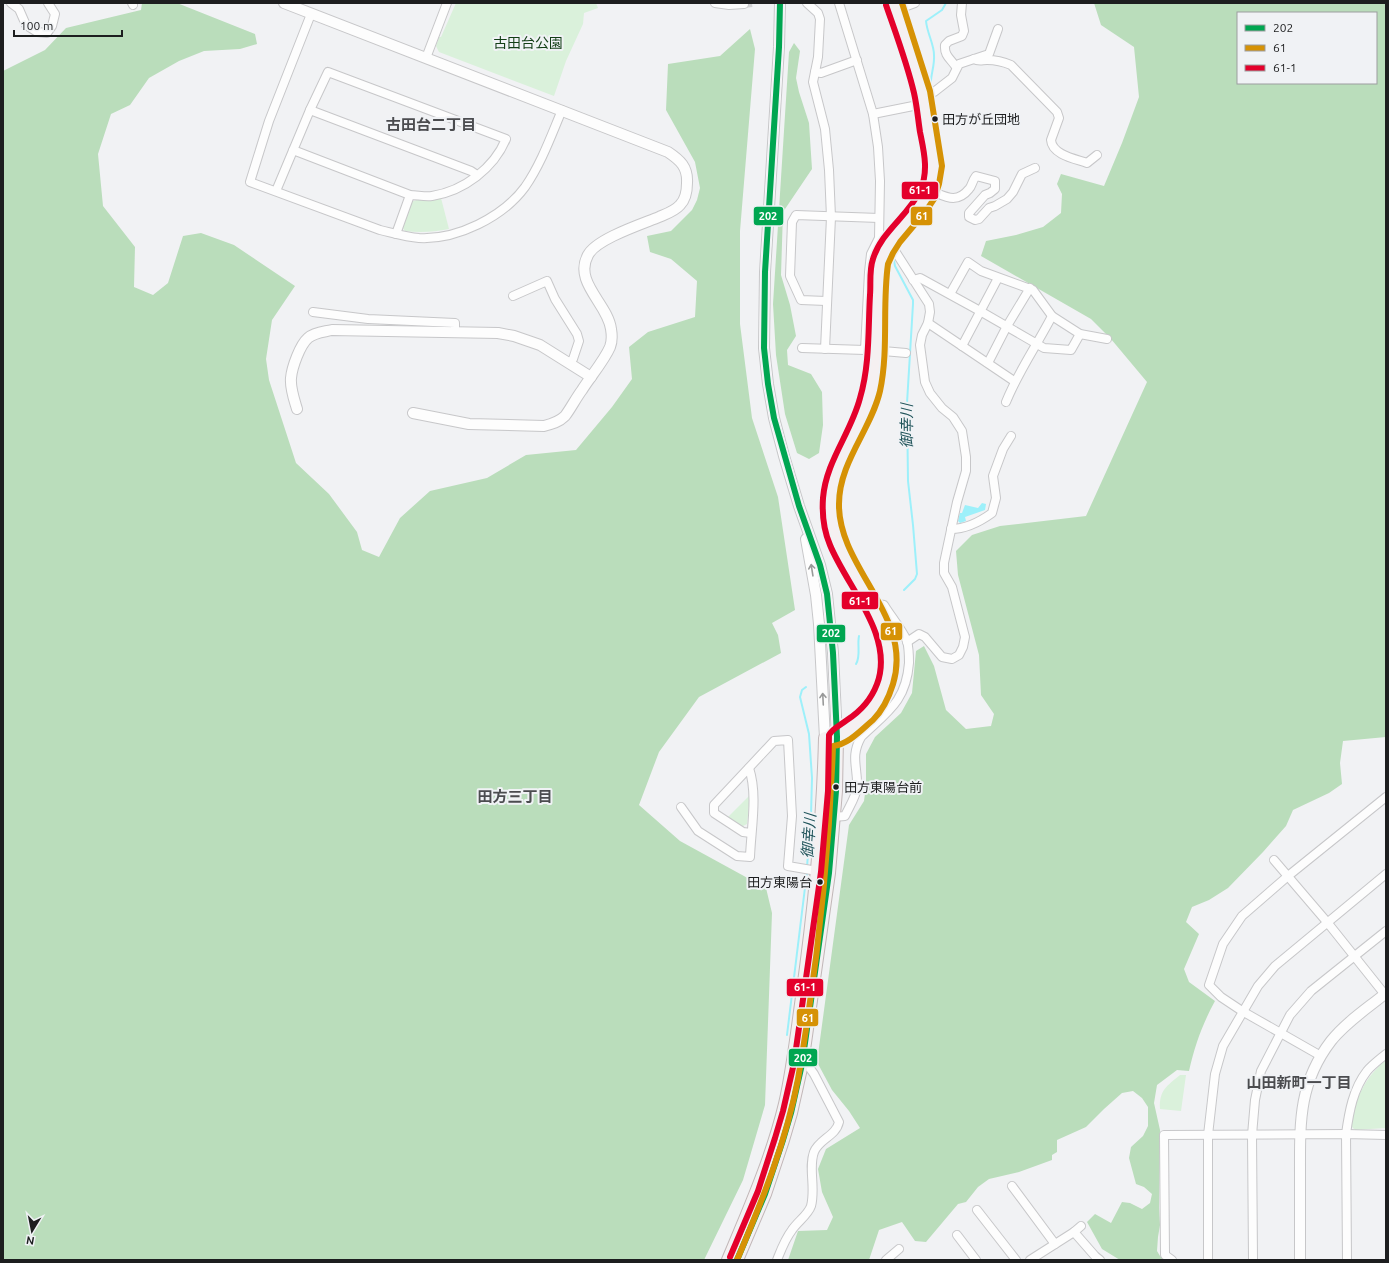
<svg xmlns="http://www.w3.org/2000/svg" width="1389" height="1263" viewBox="0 0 1389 1263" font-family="Ubuntu,'Noto Sans JP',sans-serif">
  <rect width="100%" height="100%" fill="#f1f2f4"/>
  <!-- green -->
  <g fill="#daf1db">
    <polygon points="456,3 596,3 598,8 584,13 583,24 566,61 554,96 439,52 436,46 439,37 441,37"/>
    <path d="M441 198 449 229C434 232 420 233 405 231L402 227 411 202C419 198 432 199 441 198Z"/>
    <polygon points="750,795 747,824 741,827 727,818"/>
    <path d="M1386 1060V1128L1355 1130 1351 1126C1354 1100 1365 1077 1386 1060Z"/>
    <path d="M1180 1075H1186L1181 1111 1160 1109C1159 1090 1167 1086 1180 1075Z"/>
  </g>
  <!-- forest -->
  <g fill="#baddbb" fill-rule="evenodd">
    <polygon points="142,3 177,3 255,34 257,44 240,49 204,51 179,61 149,78 130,105 111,114 98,154 103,206 135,247 134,287 153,295 168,283 183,236 201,233 234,245 295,286 272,320 266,359 269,380 296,463 329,494 357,532 362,550 379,557 400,518 430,491 487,478 526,455 576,450 612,407 632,379 629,347 648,332 695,317 697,281 671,259 650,252 647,236 671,231 692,210 697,200 700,188 695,162 666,110 668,64 720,56 750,29 755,49 740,231 740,324 752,418 778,497 795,610 772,623 778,635 781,653 699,697 659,752 639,805 680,841 766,888 772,913 765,1105 743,1180 704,1260 3,1260 3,71 45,50 66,28 141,10"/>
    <path d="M1094 3H1386V737L1343 741 1340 763 1342 784 1329 793 1293 810 1286 826 1263 852 1228 888 1209 900 1192 907 1186 922 1199 934 1184 969 1189 982 1215 1001C1202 1025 1195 1045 1189 1071L1177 1070 1157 1085 1154 1103 1160 1130 1159 1208 1160 1225 1158 1237 1157 1251 1160 1256 1165 1260H1120L1102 1249 1087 1222 1095 1214 1111 1223 1122 1202 1130 1203 1142 1209 1150 1203 1152 1194 1144 1187 1136 1184 1129 1158 1131 1147 1143 1136 1148 1126V1107L1142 1098 1133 1091 1122 1093 1104 1109 1086 1127 1057 1140V1152L1052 1155V1160L1019 1172 989 1179 978 1187 966 1202 958 1204 926 1242 915 1241 902 1222 879 1230 869 1260H788L798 1231 827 1230 833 1217 822 1192 818 1169 826 1149 860 1128 849 1111 832 1090 817 1062 849 825 864 801 866 786V754L875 737 901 713 912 693 916 651 924 646 934 666 946 710 966 729 991 726 994 714 981 695 979 655 958 575 956 551 972 535 1000 526 1086 516 1147 382 1111 339 1091 319 981 256 986 241 1016 235 1043 227 1061 213 1062 194 1057 184 1061 174 1104 186 1122 143 1139 97 1134 47 1101 25ZM1238 13H1376V83H1238Z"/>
    <polygon points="794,43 800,51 796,78 799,92 809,123 812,169 783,212 781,275 790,305 796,336 787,350 788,365 811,374 822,392 823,425 819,453 809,459 797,453 785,414 776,355 773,304 789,52"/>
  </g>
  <!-- water -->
  <polygon fill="#9df0fa" points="982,503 986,504 985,510 965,517 966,521 960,523 958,521 960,513 962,513 965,505 978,508"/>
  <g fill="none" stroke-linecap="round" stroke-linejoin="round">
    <!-- stream -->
    <g stroke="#9df0fa" stroke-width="2">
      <path d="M931 90C929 78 935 67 934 55 934 44 927 33 926 21L942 10 946 3"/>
      <polyline points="931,95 944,163 943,181 940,193"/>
      <polyline points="903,240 926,216 939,197"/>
      <polyline points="894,261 895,266 913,300 913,304 907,403 908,481 913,525 917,574 915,579 904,590"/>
      <path d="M856 664C861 656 857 645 859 636"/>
      <polyline points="806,687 802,690 800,697 809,734 812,778 811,815 807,867"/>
      <polyline points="787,1035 807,871"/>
    </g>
    <!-- minor-tunnel -->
    <polyline stroke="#d1d2d4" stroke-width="8" stroke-dasharray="8 4" stroke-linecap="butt" points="744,4 752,3"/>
    <defs>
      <g id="minor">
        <polyline points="11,3 19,9 26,25 37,32 47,33 52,26 55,14 48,3"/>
        <polyline points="132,3 133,5"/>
        <polyline points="715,3 729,5 744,4"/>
        <polyline points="807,3 818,13 820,19 818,57 813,82 825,129 829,170 831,217 825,349"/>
        <polyline points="896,10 915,3"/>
        <path d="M311 14 269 121 250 182 380 230C393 233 406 237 419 238 457 240 503 217 525 187 541 164 551 136 562 110"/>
        <polyline points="426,58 447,3"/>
        <path d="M974 59C979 62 982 60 987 60 996 60 1004 62 1011 65L1057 112 1059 118 1051 140C1052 155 1076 159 1087 163L1097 155"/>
        <path d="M956 67C951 59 944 56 945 45L949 41 962 36 964 31 961 15 962 3"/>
        <polyline points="815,72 821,73 857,60"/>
        <polyline points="922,93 934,92 952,78 959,64 989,54 998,29"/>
        <polyline points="310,110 471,171 477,175"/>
        <polyline points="873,114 923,104"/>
        <path d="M929 190C945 196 956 205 969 189 972 186 972 181 976 176L995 181V189L990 193 985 195 969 213V217L975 220 979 219 989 208 995 206 1007 199 1013 192 1022 174 1035 168"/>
        <path d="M276 191 310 110 328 72 506 139C494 168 464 191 432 196 425 197 417 195 410 195L293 150"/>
        <polyline points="396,234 410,195"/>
        <polyline points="889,244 895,251 929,304 930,312 928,323 922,335 920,345 925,382 930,393 942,408 953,417 962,431 966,457 966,471 957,502 944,563 944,573 952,587 965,637 963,647 959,655 952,659 942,657 925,637 919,634 907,642"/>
        <polyline points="913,280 920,278 980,311 1044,348 1071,350 1080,334"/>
        <polyline points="950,294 968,262 981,271 1033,290 1052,316 1080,334 1107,339"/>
        <polyline points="513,296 547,281 555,299 577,334 579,341 573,359 569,363"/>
        <polyline points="826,301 801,300 790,276 792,222 796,215 879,218"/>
        <polyline points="313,312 368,319 455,323 455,333"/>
        <polyline points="928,323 1014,381"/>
        <polyline points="962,346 998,278"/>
        <polyline points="802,348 865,350 869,272 871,254 879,238 880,181 878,147 873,114 839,3"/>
        <polyline points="883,351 906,353"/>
        <polyline points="988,363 1007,326 1030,288"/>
        <path d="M1006 402C1018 372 1037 345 1052 316"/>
        <path d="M951 529C965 529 981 521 992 513L996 498 993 476 1003 449 1011 436"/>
        <path d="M681 807 698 831 737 856 750 857C751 829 758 795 749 768"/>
        <path d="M834 817 845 816C849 807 856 797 857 787 858 767 850 757 861 737 887 712 906 702 909 663 909 656 909 648 907 641 903 631 890 615 884 605L878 604 872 606"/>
        <polyline points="751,833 743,832 714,813 714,805 774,741 788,740 792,816 788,866 829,873"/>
        <polyline points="1274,860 1327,922 1386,996"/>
        <polyline points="1321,1056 1242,1011 1221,997 1209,985 1223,944 1242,916 1288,876 1386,797"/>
        <polyline points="1012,1186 1055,1244"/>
        <polyline points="977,1210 1016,1260"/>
        <polyline points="1074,1232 1095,1256 1100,1260"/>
        <polyline points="957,1235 976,1260"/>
        <path d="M777 1260C781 1250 785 1239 792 1230 797 1222 808 1215 811 1206 816 1187 808 1168 814 1152 819 1139 836 1136 839 1122L814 1074 809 1067 797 1064"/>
        <polyline points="886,1260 899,1249"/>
        <polyline points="1030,1260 1074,1232 1081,1226"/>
        <polyline points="1172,1260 1165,1255 1164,1135 1346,1134 1386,1135"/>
        <polyline points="1208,1260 1208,1135 1215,1074 1223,1046 1258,986 1275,966 1386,874"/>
        <polyline points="1253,1260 1252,1135 1255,1100 1261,1071 1290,1015 1311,991 1386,931"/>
        <path d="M1347 1260 1346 1134C1349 1112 1353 1089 1367 1071 1372 1065 1380 1059 1386 1054"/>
      </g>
      <g id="tertiary">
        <path d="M284 3 668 152C680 160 688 167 687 183 687 191 686 199 680 205 675 211 666 214 659 217 642 224 596 239 588 255 573 282 608 304 611 329 612 335 612 342 610 347 604 361 590 377 582 390 576 398 571 408 565 416 559 422 552 424 544 426L469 424 413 413"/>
        <polyline points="780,3 779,47 765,272 764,348 768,384 774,418 784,456 799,506 820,565 827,594 833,653 837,737"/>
        <path d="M297 409C294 399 290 388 291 378 292 367 300 345 308 338 315 332 324 332 332 330L498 333 514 336 540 345 591 377"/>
        <polyline points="806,539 816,595 819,624 825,738"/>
        <path d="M1300 1260C1300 1232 1300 1203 1300 1175 1300 1124 1298 1084 1331 1041 1346 1022 1368 1008 1386 993"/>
      </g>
      <g id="primary">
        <path d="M728 1260C749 1210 772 1158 785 1104 793 1069 797 1032 802 997 814 911 823 825 825 738 829 738 834 738 837 737 848 732 858 723 866 715 874 709 879 699 883 691 908 639 854 586 837 540 833 528 830 511 831 499 834 456 864 428 872 389 877 359 877 328 878 298 879 286 878 274 880 262 894 223 932 212 934 166L922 93 916 71 894 3"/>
        <polyline points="737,1260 765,1194 783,1140 791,1113 802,1064 829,873 836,791 837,737"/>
      </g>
    </defs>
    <!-- minor casing -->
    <use href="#minor" stroke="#c7c7c9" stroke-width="10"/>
    <!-- tertiary casing -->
    <use href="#tertiary" stroke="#c7c7c9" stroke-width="12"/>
    <!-- primary casing -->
    <use href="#primary" stroke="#c1b7b8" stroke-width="14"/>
    <!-- minor -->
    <use href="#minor" stroke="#fdfdfd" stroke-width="8"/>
    <!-- tertiary -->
    <use href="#tertiary" stroke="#fdfdfd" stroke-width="10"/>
    <!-- primary -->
    <use href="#primary" stroke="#f5f0f1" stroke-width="12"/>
    <defs>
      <polyline id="bus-1" points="737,1260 765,1194 783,1140 791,1113 802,1064 829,873 836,791 837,737 833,653 827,594 820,565 799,506 774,418 768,384 764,348 765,272 779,47 780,3"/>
      <path id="bus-2" d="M737 1260C762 1201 786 1142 798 1079 817 969 829 857 833 746 849 744 861 730 873 720 883 710 889 697 893 684 914 616 838 568 839 504 839 462 871 430 880 391 889 349 882 306 888 264L893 253 900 242 926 211 934 199 939 184 942 166 930 91 902 3"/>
      <path id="bus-3" d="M730 1257 758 1191 775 1138 783 1111 794 1063 821 872 828 791 829 735C833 728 841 725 847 720 861 711 871 700 877 684 895 636 847 587 830 545 824 531 822 513 823 498 826 461 851 433 860 398 870 364 868 329 870 295 871 284 869 270 873 259 881 232 908 216 920 191 929 171 924 152 920 132 918 119 917 106 914 93 907 63 896 34 886 5"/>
    </defs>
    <!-- bus-1 casing -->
    <use href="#bus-1" stroke="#f0f2f5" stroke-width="9"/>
    <!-- bus-2 casing -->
    <use href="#bus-2" stroke="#f0f2f5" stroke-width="9"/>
    <!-- bus-3 casing -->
    <use href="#bus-3" stroke="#f0f2f5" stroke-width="9"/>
    <!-- bus-1 -->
    <use href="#bus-1" stroke="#00a651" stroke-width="6"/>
    <!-- bus-2 -->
    <use href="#bus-2" stroke="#d69205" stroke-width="6"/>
    <!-- bus-3 -->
    <use href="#bus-3" stroke="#e4002b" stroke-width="6"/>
  </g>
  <!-- one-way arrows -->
  <defs><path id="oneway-shaft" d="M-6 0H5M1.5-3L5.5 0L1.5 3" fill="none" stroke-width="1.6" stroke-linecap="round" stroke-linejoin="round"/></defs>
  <g stroke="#989999">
    <use href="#oneway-shaft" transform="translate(812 570) rotate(-99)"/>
    <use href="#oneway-shaft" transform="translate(823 699) rotate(-93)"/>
  </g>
  <!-- markers -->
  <g fill="#1d1e1f" stroke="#f0f2f5" stroke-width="1.5">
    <circle cx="935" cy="119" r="3.5"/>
    <circle cx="836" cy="787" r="3.5"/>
    <circle cx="820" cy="882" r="3.5"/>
  </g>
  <g text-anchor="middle" stroke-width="4" stroke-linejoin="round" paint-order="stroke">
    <!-- bus labels -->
    <g font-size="13" fill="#1d1e1f" stroke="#f0f2f5" text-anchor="start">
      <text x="942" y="124">田方が丘団地</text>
      <text x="844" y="792">田方東陽台前</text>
      <text x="812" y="887" text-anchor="end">田方東陽台</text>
    </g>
    <!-- park labels -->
    <g font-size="14" fill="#123e15" stroke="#f0f2f5">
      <text x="528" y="48">古田台公園</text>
    </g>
    <!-- neighbourhood labels -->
    <g font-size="15" font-weight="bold" fill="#4b4c4f" stroke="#f0f2f5">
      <text x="431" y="130">古田台二丁目</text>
      <text x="515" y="802">田方三丁目</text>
      <text x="1299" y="1088">山田新町一丁目</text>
    </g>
    <!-- water labels -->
    <g font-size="15" font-style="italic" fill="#20545a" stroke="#f0f2f5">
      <text transform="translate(907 426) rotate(-90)" y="5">御幸川</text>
      <text transform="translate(809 836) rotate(-86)" y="5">御幸川</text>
    </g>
  </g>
  <g stroke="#f0f2f5" stroke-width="1.5">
    <rect x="901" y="181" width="38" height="19" rx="4" fill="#e4002b"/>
    <rect x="753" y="206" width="31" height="20" rx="4" fill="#00a651"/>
    <rect x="910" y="206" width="23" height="20" rx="4" fill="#d69205"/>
    <rect x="841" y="591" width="38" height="19" rx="4" fill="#e4002b"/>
    <rect x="880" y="622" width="23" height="19" rx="4" fill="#d69205"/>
    <rect x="816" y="624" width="30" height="19" rx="4" fill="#00a651"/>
    <rect x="786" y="978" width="38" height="19" rx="4" fill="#e4002b"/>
    <rect x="796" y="1008" width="23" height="19" rx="4" fill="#d69205"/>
    <rect x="788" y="1048" width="30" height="19" rx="4" fill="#00a651"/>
  </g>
  <g font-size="11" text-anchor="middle" font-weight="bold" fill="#fff">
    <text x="920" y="194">61-1</text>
    <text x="768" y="220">202</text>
    <text x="922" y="220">61</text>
    <text x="860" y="605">61-1</text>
    <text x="891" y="635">61</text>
    <text x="831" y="637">202</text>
    <text x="805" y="991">61-1</text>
    <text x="808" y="1022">61</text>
    <text x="803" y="1062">202</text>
  </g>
  <!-- border -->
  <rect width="1389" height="1263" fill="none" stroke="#1d1e1f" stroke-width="8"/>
  <!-- legend -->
  <rect x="1237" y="12" width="140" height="72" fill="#f0f2f5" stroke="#9c9d9f"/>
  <rect x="1245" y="25" width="20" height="6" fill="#00a651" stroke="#9c9d9f"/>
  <text x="1273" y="32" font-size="12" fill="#1d1e1f">202</text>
  <rect x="1245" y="45" width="20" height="6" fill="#d69205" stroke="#9c9d9f"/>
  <text x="1273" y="52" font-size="12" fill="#1d1e1f">61</text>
  <rect x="1245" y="65" width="20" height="6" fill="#e4002b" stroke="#9c9d9f"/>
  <text x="1273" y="72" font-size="12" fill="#1d1e1f">61-1</text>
  <!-- north arrow -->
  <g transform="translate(32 1231) rotate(190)" stroke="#f0f2f5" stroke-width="3" paint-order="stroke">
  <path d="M0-3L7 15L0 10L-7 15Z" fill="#1d1e1f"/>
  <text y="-6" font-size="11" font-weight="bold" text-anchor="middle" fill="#1d1e1f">N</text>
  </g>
  <!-- scale -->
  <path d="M14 30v6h108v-6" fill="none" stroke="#1d1e1f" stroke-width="2"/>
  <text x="20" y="30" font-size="12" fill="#1d1e1f" stroke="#f0f2f5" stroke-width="3" paint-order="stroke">100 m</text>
</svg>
